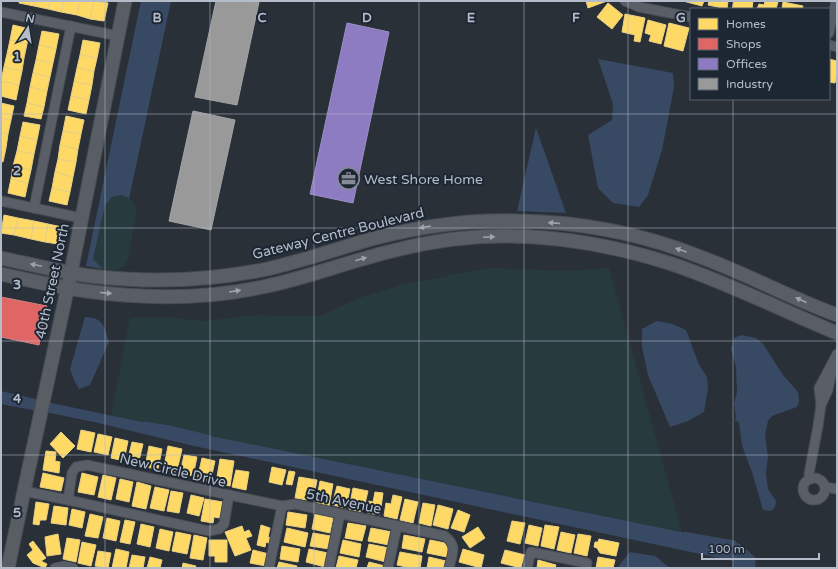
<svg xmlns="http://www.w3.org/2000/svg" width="838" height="569" viewBox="0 0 838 569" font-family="'Varela Round',sans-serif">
  <rect width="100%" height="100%" fill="#2a3038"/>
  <!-- green -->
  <g fill="#273a3e">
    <polygon points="122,195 133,201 137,210 128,259 125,265 115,271 103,269 93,259 105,205 112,197"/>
    <polygon points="487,268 570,271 609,268 682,532 111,416 130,318 164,317 205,321 255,315 319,316 362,297 401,285"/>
  </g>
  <!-- water -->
  <g fill="#384963">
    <polygon points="141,1 171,1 129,199 122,195 112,197 105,205 93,259 103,269 86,266"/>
    <polygon points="598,59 673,73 674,87 662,150 648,195 639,207 613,203 598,188 588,135 612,120 613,104"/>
    <polygon points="536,128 566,213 517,211"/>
    <path d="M85 317C104 318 104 326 109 342L90 385 79 389 74 380 70 369Z"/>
    <polygon points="657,321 672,324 686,330 699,365 707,377 708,388 704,412 688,421 670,427 648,375 642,347 642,329"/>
    <polygon points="741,335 756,338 763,344 783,375 798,392 799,401 797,407 772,416 768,421 765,434 768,457 766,473 767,482 768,489 776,501 775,507 771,511 763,510 753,475 742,445 739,423 735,420 736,416 734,404 737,392 736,367 731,349 734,338"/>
    <polygon points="1,391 39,400 37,411 1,404"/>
    <polygon points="47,402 113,416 740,544 756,558 755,568 732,568 733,561 194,446 94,422 45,412"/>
    <polygon points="630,552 655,556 670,568 617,568"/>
  </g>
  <!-- homes -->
  <g fill="#ffd966" stroke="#e8d084">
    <polygon points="19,1 35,1 34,6 19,3"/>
    <polygon points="35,1 50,1 48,9 34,6"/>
    <polygon points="50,1 64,1 61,12 48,9"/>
    <polygon points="64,1 80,1 77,15 61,12"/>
    <polygon points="80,1 94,1 90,19 77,15"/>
    <polygon points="94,1 108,3 104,21 90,19"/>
    <polygon points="586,1 607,1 588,8"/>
    <polygon points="683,1 704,1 702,6"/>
    <polygon points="709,1 728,1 727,9 708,5"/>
    <polygon points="734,1 753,1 752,9 732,9"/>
    <polygon points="765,1 778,2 776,9 757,9 759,4 764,5"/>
    <polygon points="783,2 803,6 802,9 782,9"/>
    <polygon points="608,3 623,15 612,29 597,17"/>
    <polygon points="625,14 645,18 640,42 634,41 635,35 622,32"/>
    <polygon points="648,20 666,25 661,44 649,41 651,35 645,33"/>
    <polygon points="669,23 689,28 683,51 664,46"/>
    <polygon points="13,25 30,29 27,44 10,40"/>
    <polygon points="42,31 59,34 56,49 39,45"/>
    <polygon points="10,40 27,44 24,58 7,54"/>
    <polygon points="83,40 100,43 97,58 80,55"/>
    <polygon points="39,45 56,49 53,63 36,60"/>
    <polygon points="7,54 24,58 22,71 4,67"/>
    <polygon points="80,55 97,58 94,71 77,68"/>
    <polygon points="829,59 837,61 837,74 835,83 829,82"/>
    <polygon points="36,60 53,63 50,77 33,73"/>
    <polygon points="4,67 22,71 19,85 1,81"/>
    <polygon points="77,68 94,71 92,85 74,82"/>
    <polygon points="33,73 50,77 47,91 30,87"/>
    <polygon points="1,81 19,85 16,100 1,96"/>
    <polygon points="74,82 92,85 89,100 71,96"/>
    <polygon points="30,87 47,91 44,107 27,103"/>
    <polygon points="71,96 89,100 86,114 68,110"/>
    <polygon points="1,103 14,106 11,120 1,118"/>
    <polygon points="27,103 44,107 41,119 24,116"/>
    <polygon points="66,116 84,120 81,134 63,131"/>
    <polygon points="1,118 11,120 8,134 1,133"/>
    <polygon points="23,122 40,125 37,140 20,136"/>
    <polygon points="63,131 81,134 78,149 60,145"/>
    <polygon points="1,133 8,134 6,148 1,147"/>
    <polygon points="20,136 37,140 34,154 17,151"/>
    <polygon points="60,145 78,149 76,162 58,159"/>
    <polygon points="1,147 6,148 3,162 1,161"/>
    <polygon points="17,151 34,154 31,170 13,166"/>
    <polygon points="58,159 76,162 73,177 55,172"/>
    <polygon points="13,166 31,170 28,183 11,179"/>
    <polygon points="55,172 73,177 70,192 52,188"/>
    <polygon points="11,179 28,183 25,197 8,193"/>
    <polygon points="52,188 70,192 67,205 49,201"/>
    <polygon points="4,215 18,218 14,235 1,233"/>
    <polygon points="18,218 34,221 31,239 14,235"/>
    <polygon points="34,221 48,224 45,242 31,239"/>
    <polygon points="48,224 62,227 58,244 45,242"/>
    <polygon points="81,430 95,433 91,452 77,449"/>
    <polygon points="61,432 75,446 63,458 50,444"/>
    <polygon points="98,434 112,437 108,455 94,452"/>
    <polygon points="115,438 128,441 124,461 111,458"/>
    <polygon points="132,442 143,444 138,465 127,463"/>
    <polygon points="149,446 162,449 158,469 145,467"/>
    <polygon points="168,446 182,449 176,475 163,472"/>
    <polygon points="46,451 56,452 55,461 60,462 59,473 43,470"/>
    <polygon points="184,455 197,457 193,476 180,473"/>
    <polygon points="202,458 215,461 210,483 197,480"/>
    <polygon points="220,459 234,461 230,486 216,483"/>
    <polygon points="272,467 286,470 282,485 269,482"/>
    <polygon points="236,470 249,472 246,490 232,487"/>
    <polygon points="289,471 295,472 292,485 286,484"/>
    <polygon points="43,473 64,478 61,491 40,487"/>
    <polygon points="82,473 98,477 94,495 78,492"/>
    <polygon points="103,475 116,478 111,500 98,497"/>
    <polygon points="299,477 317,480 314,496 308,495 307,500 295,498"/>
    <polygon points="120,479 133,482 129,502 116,499"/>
    <polygon points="320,481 333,484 329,506 316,503"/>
    <polygon points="137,482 151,486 146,509 132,506"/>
    <polygon points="337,486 350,489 346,508 332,505"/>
    <polygon points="155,487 169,490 164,511 150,508"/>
    <polygon points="353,488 368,491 363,512 349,509"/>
    <polygon points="171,491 183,493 179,513 167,511"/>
    <polygon points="375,492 383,493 380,515 367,513 369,501 373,502"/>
    <polygon points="191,495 204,498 199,516 187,513"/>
    <polygon points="393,495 402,497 397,519 384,516 386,503 391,504"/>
    <polygon points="205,499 223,502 220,518 214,517 213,523 201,521"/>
    <polygon points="405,499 418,502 413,523 400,520"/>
    <polygon points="36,502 49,504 46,520 40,520 39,525 33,524"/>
    <polygon points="423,503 435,505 431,526 419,523"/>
    <polygon points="438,505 453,509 448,529 433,525"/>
    <polygon points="54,506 68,508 66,525 51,523"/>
    <polygon points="72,509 85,512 82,528 69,525"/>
    <polygon points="458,510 470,515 464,532 451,528"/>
    <polygon points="288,512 307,515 305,528 286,525"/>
    <polygon points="90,514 103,517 98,538 85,536"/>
    <polygon points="315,514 333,518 330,533 312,529"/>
    <polygon points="107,518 120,521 116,541 103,538"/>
    <polygon points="125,520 135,522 130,544 120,542"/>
    <polygon points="512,521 525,523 520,544 507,541"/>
    <polygon points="348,523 366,526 362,541 345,538"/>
    <polygon points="141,524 154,527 150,547 137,544"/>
    <polygon points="261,525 270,528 268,537 272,538 271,544 266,542 265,547 257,545"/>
    <polygon points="529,525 542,528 538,546 525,543"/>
    <polygon points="545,525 559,527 554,549 541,546"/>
    <polygon points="242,526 244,532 249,530 252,536 246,538 251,550 235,556 225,532"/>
    <polygon points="478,527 485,538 470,548 462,537"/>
    <polygon points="287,528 308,533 305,547 284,542"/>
    <polygon points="371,528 392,532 389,545 368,541"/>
    <polygon points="160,529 173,532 169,551 156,548"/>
    <polygon points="176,532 191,535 187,554 172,551"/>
    <polygon points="561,532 575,535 571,553 557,550"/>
    <polygon points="313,533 331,536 329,549 310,546"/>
    <polygon points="58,534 61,554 47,556 45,537"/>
    <polygon points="578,534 591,536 587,556 574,553"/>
    <polygon points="194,535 207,538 203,560 190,558"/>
    <polygon points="404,535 425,539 422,552 402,548"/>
    <polygon points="67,538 80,540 76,562 63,559"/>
    <polygon points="599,539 619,543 616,556 600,553 597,548 594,547 595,542 598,542"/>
    <polygon points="209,540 227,540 227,562 215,562 215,556 209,556"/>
    <polygon points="343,540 361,544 359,557 340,553"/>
    <polygon points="430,540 450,544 447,557 427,553"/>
    <polygon points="33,541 46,558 41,561 47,564 45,568 33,563 27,555 33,550 29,544"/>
    <polygon points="82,542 96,545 91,566 78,563"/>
    <polygon points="369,544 389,548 386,562 366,557"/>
    <polygon points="282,546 300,549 298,562 280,559"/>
    <polygon points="116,549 129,552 126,568 112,568"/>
    <polygon points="309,549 328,553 325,567 306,562"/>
    <polygon points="463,549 484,555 481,568 459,562"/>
    <polygon points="253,550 269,554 266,566 250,563"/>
    <polygon points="505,550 525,555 521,568 501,563"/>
    <polygon points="98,551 111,553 108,568 95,566"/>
    <polygon points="400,552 422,556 420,568 411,568 397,565"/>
    <polygon points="132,555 145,557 143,568 129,568"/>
    <polygon points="339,556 358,560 356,568 336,568"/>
    <polygon points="150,557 162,560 160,568 147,568"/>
    <polygon points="429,557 446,561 444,568 427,568"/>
    <polygon points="598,557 615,560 613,568 596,568"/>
    <polygon points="538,560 556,565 555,568 537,568"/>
    <polygon points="279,562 297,566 296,568 277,568"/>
    <polygon points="369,562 385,566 385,568 367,568"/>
    <polygon points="183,563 196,566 195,568 182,568"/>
  </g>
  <!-- shops -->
  <polygon fill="#e06666" stroke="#d38084" points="1,297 47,306 39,345 1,337"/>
  <!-- offices -->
  <polygon fill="#8e7cc3" stroke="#998fc5" points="347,23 389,32 353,203 310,194"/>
  <!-- industry -->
  <g fill="#999" stroke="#a1a4a7">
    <polygon points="216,1 259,2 237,105 195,97"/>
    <polygon points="193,111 235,120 211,230 169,221"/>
  </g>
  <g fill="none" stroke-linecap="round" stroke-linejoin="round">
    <!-- stream -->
    <g stroke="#384963" stroke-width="2.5">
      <polyline points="145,423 171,427 208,436"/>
      <polyline points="685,533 735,542 736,544"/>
    </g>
    <defs>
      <g id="street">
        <polyline points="625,1 639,7 691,17"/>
        <polyline points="1,12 118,36"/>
        <polyline points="829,33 836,1"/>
        <polyline points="829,45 837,47"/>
        <polyline points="1,201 81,218"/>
        <polyline points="34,208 71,26"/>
        <polyline points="821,405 828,390 832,370"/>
        <circle cx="814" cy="489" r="11"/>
        <polyline points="811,479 809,474 818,426 821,405 819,388 837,354"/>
        <polyline points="825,487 837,489"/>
        <polyline points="24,491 68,500 209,531 219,529 224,524 229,495"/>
        <path d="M68 500 72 473 76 467 87 465 282 506 295 504 445 536C458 546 452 554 449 568"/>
        <polyline points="55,568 64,566 73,568"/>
        <polyline points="269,568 282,506"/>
        <polyline points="329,568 340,514"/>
        <polyline points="388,568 397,526"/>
        <polyline points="527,568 531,552 587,563 586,568"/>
      </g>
      <g id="secondary">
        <path d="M1 258C30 264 60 272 90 276 149 283 209 281 267 269 303 261 339 248 375 238 422 226 471 219 520 221 581 222 642 234 698 256 745 273 790 298 837 315"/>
        <path d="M1 274C29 280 57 287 86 291 145 299 209 299 267 286 309 277 350 261 392 251 427 242 466 236 503 236 560 236 615 246 669 263 727 282 781 310 837 333"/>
        <polyline points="8,568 24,491 71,272 125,1"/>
      </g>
    </defs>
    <!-- street casing -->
    <use href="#street" stroke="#484c53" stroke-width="11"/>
    <!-- secondary casing -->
    <use href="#secondary" stroke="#484c53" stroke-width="15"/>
    <!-- street -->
    <use href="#street" stroke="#5a5e66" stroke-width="9"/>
    <!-- secondary -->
    <use href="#secondary" stroke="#595d64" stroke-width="13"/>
  </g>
  <!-- one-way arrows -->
  <defs><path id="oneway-solid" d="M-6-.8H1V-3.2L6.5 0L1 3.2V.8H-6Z"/></defs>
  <g fill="#9da4b0">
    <use href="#oneway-solid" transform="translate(554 223) rotate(-175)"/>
    <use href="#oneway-solid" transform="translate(425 227) rotate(171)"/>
    <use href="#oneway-solid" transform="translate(489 237) rotate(-3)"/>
    <use href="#oneway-solid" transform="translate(681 250) rotate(-161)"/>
    <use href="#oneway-solid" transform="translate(361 259) rotate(-16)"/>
    <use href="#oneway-solid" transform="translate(36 265) rotate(-168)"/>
    <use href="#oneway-solid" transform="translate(235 291) rotate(-9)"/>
    <use href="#oneway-solid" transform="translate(106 293) rotate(5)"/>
    <use href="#oneway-solid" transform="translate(801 300) rotate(-156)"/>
  </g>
  <!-- grid -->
  <path fill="none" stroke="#b4bcc9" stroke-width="1" stroke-opacity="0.55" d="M105 1V568M210 1V568M314 1V568M419 1V568M524 1V568M628 1V568M733 1V9M733 99V568M1 114H837M1 228H837M1 341H837M1 455H837"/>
  <!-- icons -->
  <defs>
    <symbol id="office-ring" viewBox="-11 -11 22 22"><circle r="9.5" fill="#1d2633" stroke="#848b96" stroke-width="1.5"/><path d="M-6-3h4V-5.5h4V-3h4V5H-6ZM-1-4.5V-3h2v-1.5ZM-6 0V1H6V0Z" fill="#848b96"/></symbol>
  </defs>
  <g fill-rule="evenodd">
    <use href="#office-ring" x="336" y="166" width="25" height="25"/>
  </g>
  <g text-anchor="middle" stroke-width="4" stroke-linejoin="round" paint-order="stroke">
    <!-- poi labels -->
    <g font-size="14" fill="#b4bcc9" stroke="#1d2633" text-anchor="start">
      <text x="364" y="184">West Shore Home</text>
    </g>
    <!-- street labels -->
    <g font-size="14" fill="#b4bcc9" stroke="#1d2633">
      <text transform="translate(338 233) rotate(-14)" y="5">Gateway Centre Boulevard</text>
      <text transform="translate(52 281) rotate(-78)" y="5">40th Street North</text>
      <text transform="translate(173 470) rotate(13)" y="5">New Circle Drive</text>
      <text transform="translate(344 501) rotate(12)" y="5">5th Avenue</text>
    </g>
  </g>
  <g font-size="13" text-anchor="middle" font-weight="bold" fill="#b4bcc9" stroke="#1d2633" stroke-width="4" stroke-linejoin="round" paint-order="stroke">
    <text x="157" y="22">B</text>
    <text x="262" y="22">C</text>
    <text x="367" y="22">D</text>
    <text x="471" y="22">E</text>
    <text x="576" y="22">F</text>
    <text x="681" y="22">G</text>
    <text x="17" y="61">1</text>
    <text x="17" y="175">2</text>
    <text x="17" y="289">3</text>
    <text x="17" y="403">4</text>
    <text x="17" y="517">5</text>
  </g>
  <!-- border -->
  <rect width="838" height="569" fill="none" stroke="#b4bcc9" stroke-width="4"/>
  <!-- legend -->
  <rect x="690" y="8" width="140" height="92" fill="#1d2633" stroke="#59626f"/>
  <rect x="698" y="18" width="20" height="12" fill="#ffd966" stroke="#59626f"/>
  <text x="726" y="28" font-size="12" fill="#b4bcc9">Homes</text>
  <rect x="698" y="38" width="20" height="12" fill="#e06666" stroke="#59626f"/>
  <text x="726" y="48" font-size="12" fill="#b4bcc9">Shops</text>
  <rect x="698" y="58" width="20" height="12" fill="#8e7cc3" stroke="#59626f"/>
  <text x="726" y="68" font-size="12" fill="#b4bcc9">Offices</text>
  <rect x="698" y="78" width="20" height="12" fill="#999999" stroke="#59626f"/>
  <text x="726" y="88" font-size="12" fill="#b4bcc9">Industry</text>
  <!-- north arrow -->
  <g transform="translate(28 28) rotate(12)" stroke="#1d2633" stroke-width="3" paint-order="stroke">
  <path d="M0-3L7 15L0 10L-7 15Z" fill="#b4bcc9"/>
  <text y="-6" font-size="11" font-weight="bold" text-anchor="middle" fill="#b4bcc9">N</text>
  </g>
  <!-- scale -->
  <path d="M702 553v6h117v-6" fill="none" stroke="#b4bcc9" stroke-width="2"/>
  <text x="708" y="553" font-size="12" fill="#b4bcc9" stroke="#1d2633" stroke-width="3" paint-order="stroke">100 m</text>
</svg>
